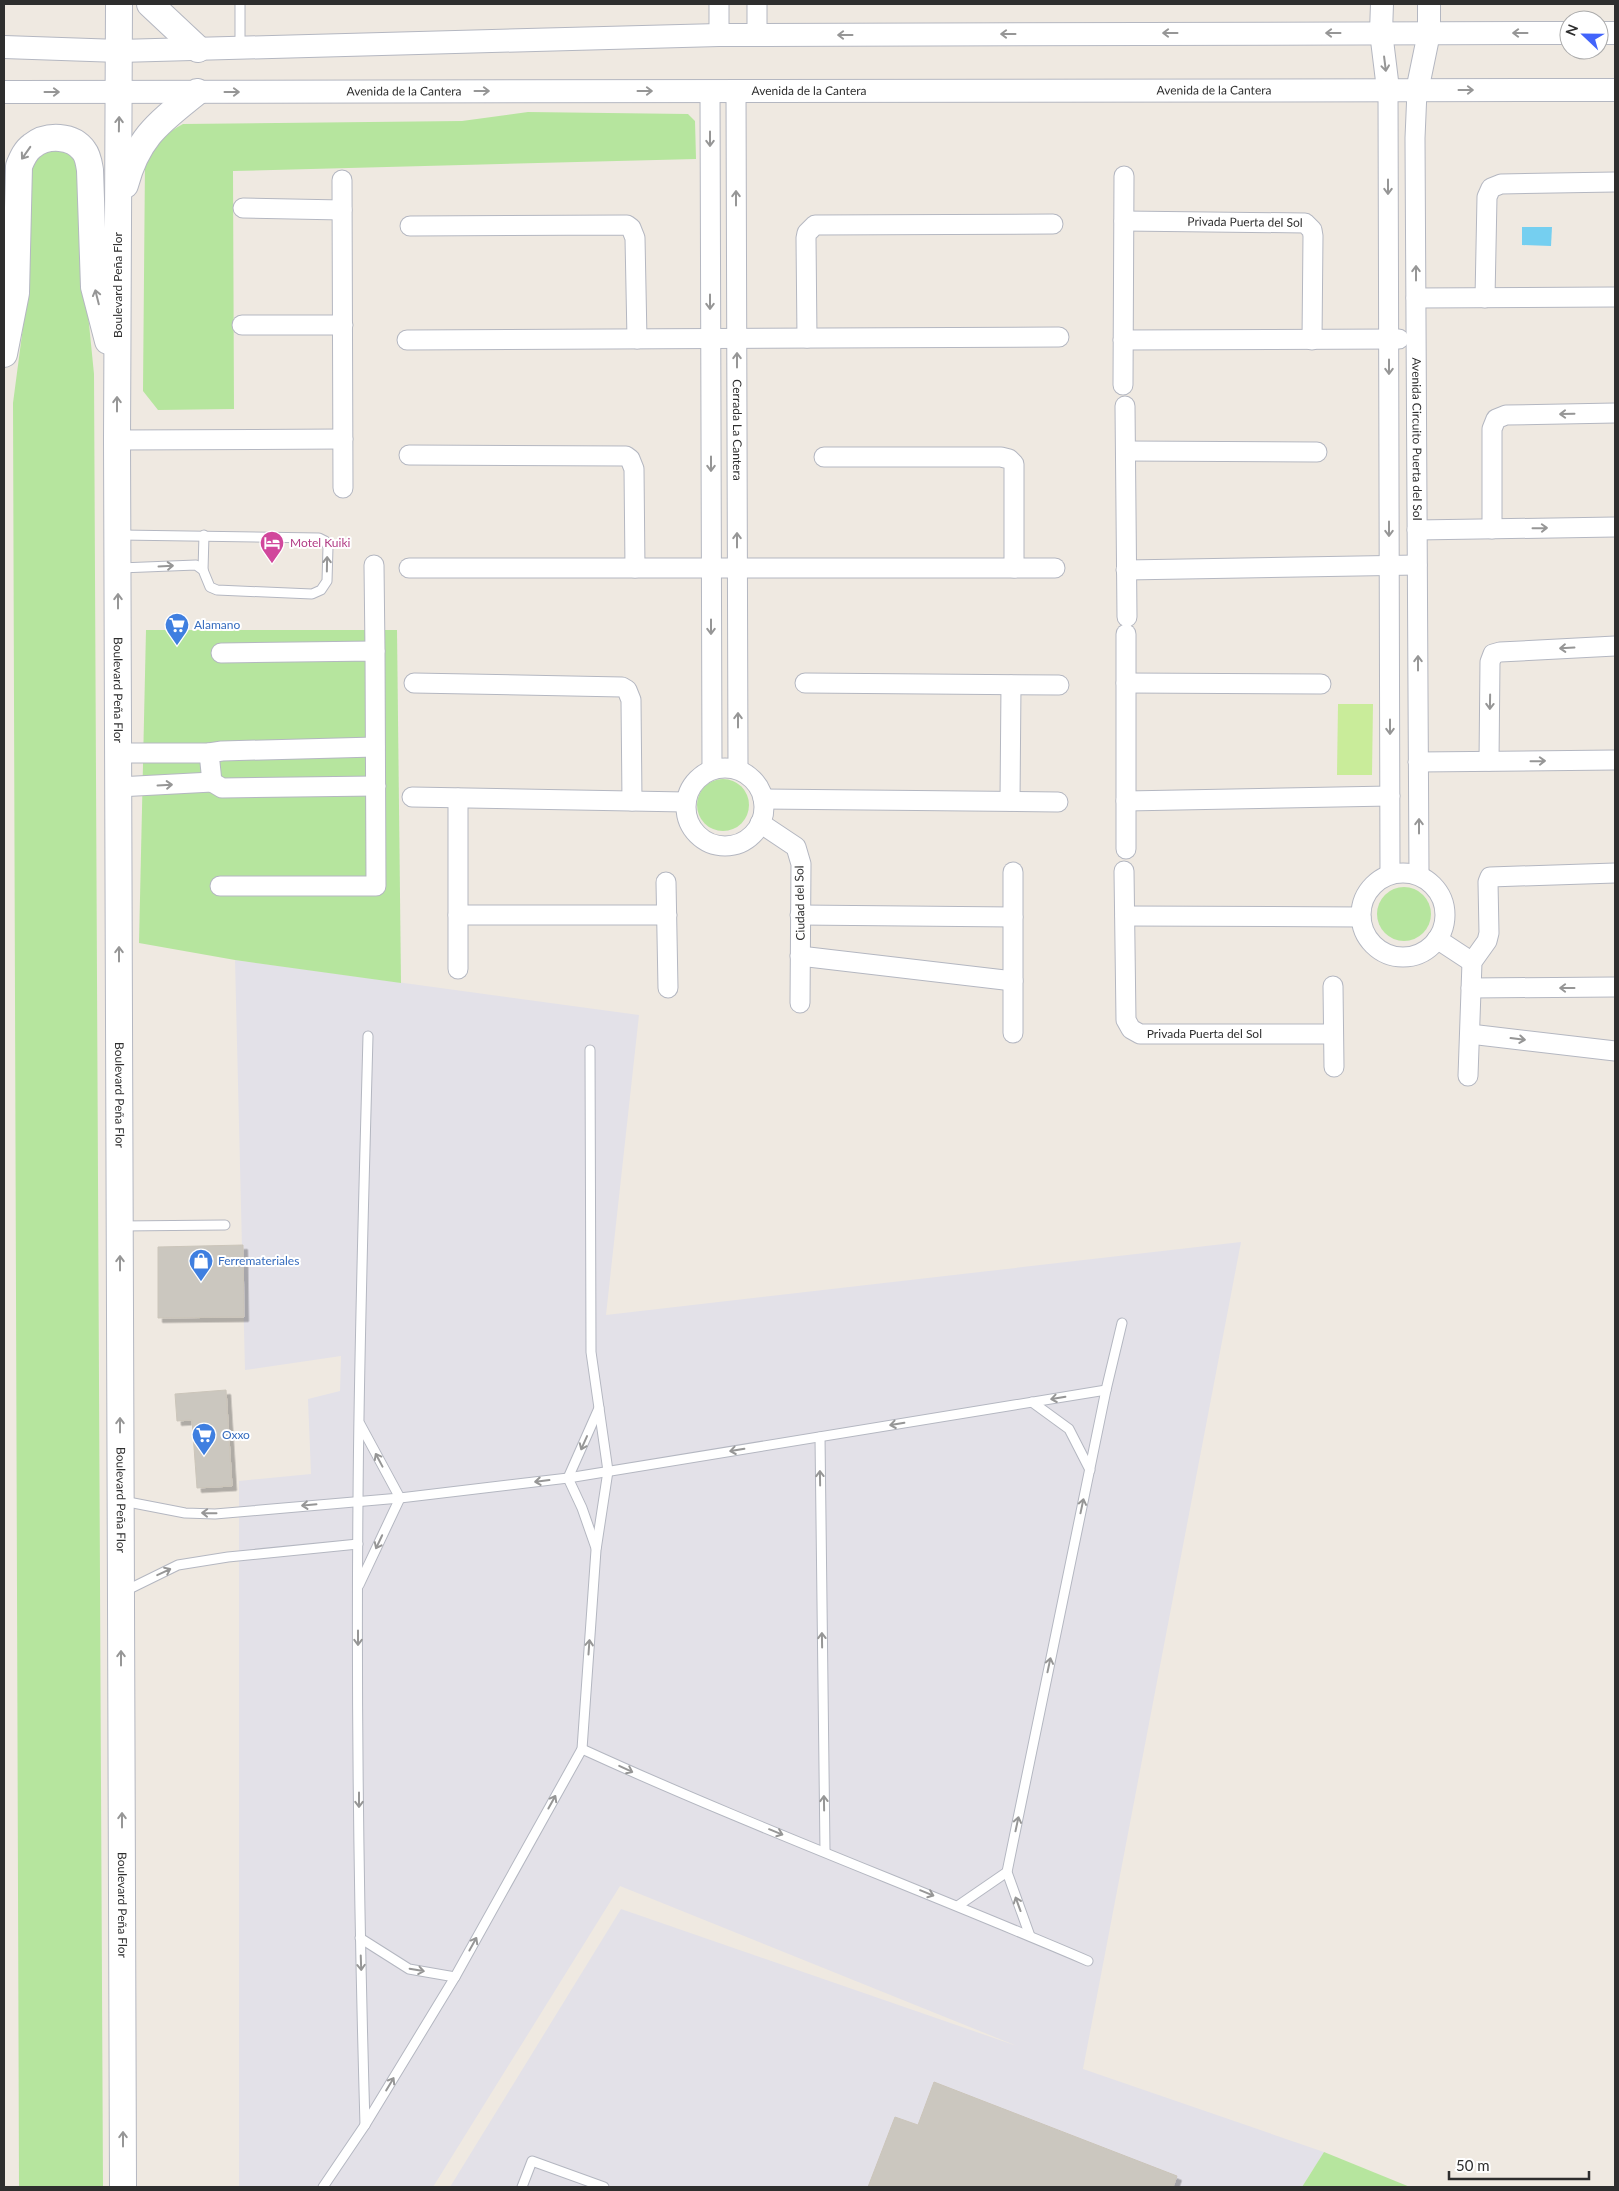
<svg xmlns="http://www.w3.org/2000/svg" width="1619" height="2191" viewBox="0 0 1619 2191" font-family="Lato,sans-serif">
  <defs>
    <filter id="shadow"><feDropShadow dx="4.5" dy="4.5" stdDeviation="0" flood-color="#0004"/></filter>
  </defs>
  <rect width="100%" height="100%" fill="#efe9e1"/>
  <!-- industrial -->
  <polygon fill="#e3e1e8" points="235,960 639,1015 606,1315 1241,1242 1083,2069 1324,2152 1302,2187 450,2187 621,1909 1017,2046 620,1886 433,2187 239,2187 239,1481 311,1474 308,1399 340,1391 341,1356 245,1370"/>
  <!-- green -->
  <g fill="#b6e59e">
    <path d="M528 112 688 114 695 121 696 159 233 171 234 409 158 410 143 391 145 162C154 145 166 133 183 124L462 121Z"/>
    <polygon points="67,148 80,163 87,304 94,374 103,2187 19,2187 13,403 25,312 28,181 34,153"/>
    <polygon points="146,630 397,630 401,983 235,960 139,943"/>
    <circle cx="723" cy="805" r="26"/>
    <circle cx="1404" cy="914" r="27"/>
    <polygon points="1324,2152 1410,2187 1302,2187"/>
  </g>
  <!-- pitch -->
  <polygon fill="#c9ec9a" points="1338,704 1373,704 1372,775 1337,775"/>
  <!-- water -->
  <polygon fill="#75cff0" points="1522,227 1552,227 1551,246 1522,245"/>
  <!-- building -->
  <g fill="#cbc7bf" stroke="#cbc5ba" filter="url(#shadow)">
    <polygon points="243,1245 244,1317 158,1318 158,1247"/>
    <polygon points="226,1390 232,1486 197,1488 192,1420 177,1421 175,1394"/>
    <polygon points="934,2082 1177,2176 1173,2187 868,2187 895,2117 918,2125"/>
  </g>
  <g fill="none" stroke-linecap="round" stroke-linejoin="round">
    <defs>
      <g id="service">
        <polyline points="240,4 240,48"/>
        <polyline points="120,568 196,565 203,570 210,587 217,590 312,594 321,590 327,581 328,547 325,541 319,538 121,535"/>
        <polyline points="203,570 204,535"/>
        <polyline points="121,1226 225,1225"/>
        <polyline points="1032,1402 1069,1429 1090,1470"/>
        <polyline points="820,1437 825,1851"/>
        <polyline points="123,1501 185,1513 215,1514 400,1498 568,1478 1106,1390"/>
        <polyline points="596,1548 582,1508 568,1478 599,1408"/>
        <polyline points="359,1585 400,1498 360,1424"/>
        <polyline points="123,1592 178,1565 228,1557 358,1544"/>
        <path d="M582 1749C748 1825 920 1889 1088 1961"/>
        <polyline points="959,1905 1007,1872"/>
        <polyline points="1030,1936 1007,1872 1106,1390 1122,1323"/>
        <polyline points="360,1938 409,1969 455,1977"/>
        <path d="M365 2125C359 1917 356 1709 358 1501 359 1346 364 1191 368 1036"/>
        <polyline points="323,2187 365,2125 455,1977 582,1749 596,1550 608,1471 591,1352 590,1050"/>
        <polyline points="522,2187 532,2161 604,2187"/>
      </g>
      <g id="minor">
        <polyline points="719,4 719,35"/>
        <polyline points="757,35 757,4"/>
        <polyline points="1388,89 1390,874"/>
        <polyline points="710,91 712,769"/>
        <path id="s1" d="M736 91 738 769"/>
        <path id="s2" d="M1417 91 1415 138 1419 875"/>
        <polyline points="342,180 343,488"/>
        <polyline points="243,208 342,210"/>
        <path id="s3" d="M1124 221 1305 223 1312 230 1313 236 1312 340"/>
        <polyline points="410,226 627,225 631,228 635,238 637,339"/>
        <polyline points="1416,298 1615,297"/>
        <polyline points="1485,298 1487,197 1491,188 1501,184 1615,182"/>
        <polyline points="242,325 343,325"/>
        <polyline points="807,338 806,238 807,233 815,225 1053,224"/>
        <polyline points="407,340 1059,337"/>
        <polyline points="1123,340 1399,339"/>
        <polyline points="1123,385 1124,176"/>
        <polyline points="1125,406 1127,617"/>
        <polyline points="117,440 343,439"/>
        <polyline points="1126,451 1317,452"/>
        <polyline points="409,455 626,456 630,459 634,469 635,568"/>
        <polyline points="824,457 1001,457 1009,459 1014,464 1014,568"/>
        <polyline points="1492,529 1492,429 1496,419 1506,415 1615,413"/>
        <polyline points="1417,530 1615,527"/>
        <polyline points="374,565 375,651"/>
        <polyline points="409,568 1055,568"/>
        <polyline points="1126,570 1417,565"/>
        <polyline points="414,683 622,687 627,690 631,700 632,801"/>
        <polyline points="805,683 1059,685"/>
        <polyline points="1126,683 1321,684"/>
        <polyline points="375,747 222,751 209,753 212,782 222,788 376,786"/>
        <polyline points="118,753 209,753"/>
        <polyline points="1489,761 1490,662 1493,654 1500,652 1615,646"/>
        <polyline points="1418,762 1615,760"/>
        <circle cx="725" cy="807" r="39"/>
        <polyline points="118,787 212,782"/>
        <polyline points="412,797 685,802"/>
        <polyline points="763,799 1058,802"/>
        <polyline points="1010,801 1011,685"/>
        <polyline points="1126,801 1390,796"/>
        <polyline points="760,823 796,847 801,864 800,1003"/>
        <polyline points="1126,849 1126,634"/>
        <path id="s4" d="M1124 871 1126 1020 1131 1029 1140 1034H1333"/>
        <circle cx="1403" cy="915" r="42"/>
        <polyline points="666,882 668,988"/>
        <polyline points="220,886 376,886 375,651 221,653"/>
        <polyline points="458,915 667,915"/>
        <polyline points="800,915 1013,917"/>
        <polyline points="1125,916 1361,917"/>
        <polyline points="1437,939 1472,962"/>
        <polyline points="800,956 1013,981"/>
        <polyline points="458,969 458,798"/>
        <polyline points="1333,986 1334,1067"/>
        <polyline points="1471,988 1615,987"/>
        <polyline points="1013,1033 1013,872"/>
        <polyline points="1470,1034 1615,1051"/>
        <polyline points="1468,1076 1472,962 1487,941 1489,933 1488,882 1490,877 1615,873"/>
      </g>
      <g id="tertiary">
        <polyline points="1382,4 1381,32 1388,89"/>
        <polyline points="1599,33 1615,33"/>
        <polyline points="4,47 119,51 719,35 1569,33"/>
        <polyline points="1417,91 1429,33 1429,4"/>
        <path id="s5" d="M4 92 1615 90"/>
      </g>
      <g id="secondary">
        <path id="s6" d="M119 4 117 440 123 2187"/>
        <polyline points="150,4 198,49"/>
        <path d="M125 185C138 136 160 122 197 92"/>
        <path d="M4 354 16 293 19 166C22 159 25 151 32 146 47 134 73 135 84 151 88 156 89 164 90 170L94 287 108 341"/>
      </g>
    </defs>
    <!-- service casing -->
    <use href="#service" stroke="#b4b7c1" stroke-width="11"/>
    <!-- minor casing -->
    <use href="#minor" stroke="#b4b7c1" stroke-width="21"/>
    <!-- tertiary casing -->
    <use href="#tertiary" stroke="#b4b7c1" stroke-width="24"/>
    <!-- secondary casing -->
    <use href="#secondary" stroke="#b4b7c1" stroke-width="28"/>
    <!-- service -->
    <use href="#service" stroke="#fff" stroke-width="9"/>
    <!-- minor -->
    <use href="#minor" stroke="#fff" stroke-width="19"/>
    <!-- tertiary -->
    <use href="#tertiary" stroke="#fff" stroke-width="22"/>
    <!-- secondary -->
    <use href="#secondary" stroke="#fff" stroke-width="26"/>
  </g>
  <!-- one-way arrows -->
  <defs><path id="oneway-shaft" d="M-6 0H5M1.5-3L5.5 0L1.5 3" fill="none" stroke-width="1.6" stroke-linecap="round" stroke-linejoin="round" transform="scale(1.25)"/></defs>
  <g stroke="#969696">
    <use href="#oneway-shaft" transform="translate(1170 33) rotate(180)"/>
    <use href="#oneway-shaft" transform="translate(1333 33) rotate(180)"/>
    <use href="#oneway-shaft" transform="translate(1520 33) rotate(180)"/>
    <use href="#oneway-shaft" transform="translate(1008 34) rotate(180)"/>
    <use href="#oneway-shaft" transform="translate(845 35) rotate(180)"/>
    <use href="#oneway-shaft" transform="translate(1385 64) rotate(83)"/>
    <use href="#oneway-shaft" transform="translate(1466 90)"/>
    <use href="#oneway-shaft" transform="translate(482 91)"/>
    <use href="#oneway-shaft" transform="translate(645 91)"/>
    <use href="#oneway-shaft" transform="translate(52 92)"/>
    <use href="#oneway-shaft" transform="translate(232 92)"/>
    <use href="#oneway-shaft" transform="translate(119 124) rotate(-89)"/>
    <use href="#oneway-shaft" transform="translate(710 139) rotate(90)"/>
    <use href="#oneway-shaft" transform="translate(26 153) rotate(125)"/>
    <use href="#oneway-shaft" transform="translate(1388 187) rotate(90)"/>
    <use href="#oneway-shaft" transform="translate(736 198) rotate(-90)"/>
    <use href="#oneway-shaft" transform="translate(1416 273) rotate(-90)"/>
    <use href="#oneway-shaft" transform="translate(97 297) rotate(-104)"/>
    <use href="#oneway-shaft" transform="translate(710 302) rotate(90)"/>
    <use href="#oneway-shaft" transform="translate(737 360) rotate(-90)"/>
    <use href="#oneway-shaft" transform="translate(1389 367) rotate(90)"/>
    <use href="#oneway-shaft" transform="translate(117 404) rotate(-90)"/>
    <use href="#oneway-shaft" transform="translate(1567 414) rotate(179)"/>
    <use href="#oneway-shaft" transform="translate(711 464) rotate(90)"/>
    <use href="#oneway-shaft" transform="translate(1540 528) rotate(-1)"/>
    <use href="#oneway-shaft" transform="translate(1389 529) rotate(90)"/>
    <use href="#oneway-shaft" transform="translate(737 540) rotate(-90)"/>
    <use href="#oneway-shaft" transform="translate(327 564) rotate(-89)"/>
    <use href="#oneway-shaft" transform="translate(166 566) rotate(-3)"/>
    <use href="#oneway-shaft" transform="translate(118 601) rotate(-90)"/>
    <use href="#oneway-shaft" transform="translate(711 627) rotate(90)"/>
    <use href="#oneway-shaft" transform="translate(1567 648) rotate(177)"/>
    <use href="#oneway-shaft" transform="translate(1418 663) rotate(-90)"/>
    <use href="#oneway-shaft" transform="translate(1490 702) rotate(91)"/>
    <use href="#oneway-shaft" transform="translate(738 720) rotate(-90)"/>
    <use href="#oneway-shaft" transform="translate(1390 727) rotate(90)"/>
    <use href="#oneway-shaft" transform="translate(1538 761) rotate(-1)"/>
    <use href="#oneway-shaft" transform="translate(165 785) rotate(-3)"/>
    <use href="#oneway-shaft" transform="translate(1419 826) rotate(-90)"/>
    <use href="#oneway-shaft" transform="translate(119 954) rotate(-90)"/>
    <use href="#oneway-shaft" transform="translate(1567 988) rotate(180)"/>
    <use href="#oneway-shaft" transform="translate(1518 1039) rotate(7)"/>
    <use href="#oneway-shaft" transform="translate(120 1263) rotate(-90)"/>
    <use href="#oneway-shaft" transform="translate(1058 1398) rotate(171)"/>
    <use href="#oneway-shaft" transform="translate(897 1424) rotate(171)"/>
    <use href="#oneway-shaft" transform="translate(120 1425) rotate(-90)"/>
    <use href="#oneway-shaft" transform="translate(584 1443) rotate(114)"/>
    <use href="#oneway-shaft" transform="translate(737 1450) rotate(171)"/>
    <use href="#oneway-shaft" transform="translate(379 1460) rotate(-118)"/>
    <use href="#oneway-shaft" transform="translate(820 1478) rotate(-91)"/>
    <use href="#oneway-shaft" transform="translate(542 1481) rotate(173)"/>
    <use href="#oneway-shaft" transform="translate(309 1505) rotate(175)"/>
    <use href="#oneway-shaft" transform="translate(1082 1506) rotate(-78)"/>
    <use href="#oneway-shaft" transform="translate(209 1513) rotate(-179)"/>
    <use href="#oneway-shaft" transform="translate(379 1542) rotate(115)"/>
    <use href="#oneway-shaft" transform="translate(164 1572) rotate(-25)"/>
    <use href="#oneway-shaft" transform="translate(358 1638) rotate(90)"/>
    <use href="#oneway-shaft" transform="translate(822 1640) rotate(-91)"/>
    <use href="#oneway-shaft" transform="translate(589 1647) rotate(-86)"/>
    <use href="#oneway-shaft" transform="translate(121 1658) rotate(-90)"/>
    <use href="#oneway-shaft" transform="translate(1049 1665) rotate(-78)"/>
    <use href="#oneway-shaft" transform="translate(626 1769) rotate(25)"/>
    <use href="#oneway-shaft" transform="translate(359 1800) rotate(90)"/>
    <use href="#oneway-shaft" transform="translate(552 1802) rotate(-61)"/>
    <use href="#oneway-shaft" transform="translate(824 1803) rotate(-91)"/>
    <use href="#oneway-shaft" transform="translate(122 1820) rotate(-90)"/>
    <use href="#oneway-shaft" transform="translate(1017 1824) rotate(-78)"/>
    <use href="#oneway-shaft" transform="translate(776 1832) rotate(22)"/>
    <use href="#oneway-shaft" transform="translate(927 1893) rotate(22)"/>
    <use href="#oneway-shaft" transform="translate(1018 1904) rotate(-110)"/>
    <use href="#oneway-shaft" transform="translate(473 1944) rotate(-61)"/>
    <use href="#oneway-shaft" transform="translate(361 1963) rotate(88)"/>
    <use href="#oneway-shaft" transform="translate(417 1970) rotate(10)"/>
    <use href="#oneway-shaft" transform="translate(390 2084) rotate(-59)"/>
    <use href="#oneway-shaft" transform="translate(123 2139) rotate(-90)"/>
  </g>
  <!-- icons -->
  <defs>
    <symbol id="hotel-pin" viewBox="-11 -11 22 30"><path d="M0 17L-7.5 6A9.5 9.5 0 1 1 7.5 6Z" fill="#d1479c" stroke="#fff"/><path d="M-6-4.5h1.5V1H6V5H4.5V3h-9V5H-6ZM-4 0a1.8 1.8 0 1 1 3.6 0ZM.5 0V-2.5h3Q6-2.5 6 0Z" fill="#fff"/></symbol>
    <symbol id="supermarket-pin" viewBox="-11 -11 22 30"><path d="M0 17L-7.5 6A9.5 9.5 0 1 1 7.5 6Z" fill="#3f7fe0" stroke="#fff"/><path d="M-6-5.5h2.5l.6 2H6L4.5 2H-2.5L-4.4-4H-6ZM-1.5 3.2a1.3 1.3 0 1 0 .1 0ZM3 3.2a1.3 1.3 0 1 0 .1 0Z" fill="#fff"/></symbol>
    <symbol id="shop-pin" viewBox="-11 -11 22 30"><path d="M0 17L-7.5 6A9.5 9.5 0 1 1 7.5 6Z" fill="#3f7fe0" stroke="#fff"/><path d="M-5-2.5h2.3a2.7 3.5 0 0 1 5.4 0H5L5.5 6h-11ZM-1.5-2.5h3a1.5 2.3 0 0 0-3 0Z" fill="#fff"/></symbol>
  </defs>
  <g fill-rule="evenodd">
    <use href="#hotel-pin" x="258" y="529" width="28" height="38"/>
    <use href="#supermarket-pin" x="163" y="611" width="28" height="38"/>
    <use href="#shop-pin" x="187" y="1247" width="28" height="38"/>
    <use href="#supermarket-pin" x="190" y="1421" width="28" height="38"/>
  </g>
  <g text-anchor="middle" stroke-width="4" stroke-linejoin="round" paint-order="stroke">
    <!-- street labels -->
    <g font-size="12" fill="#2e2e2e" stroke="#fff">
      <text dy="4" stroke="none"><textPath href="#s5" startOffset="1210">Avenida de la Cantera</textPath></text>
      <text dy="4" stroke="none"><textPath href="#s5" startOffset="805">Avenida de la Cantera</textPath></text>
      <text dy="4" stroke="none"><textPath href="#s5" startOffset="400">Avenida de la Cantera</textPath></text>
      <text dy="4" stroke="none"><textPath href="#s3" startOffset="121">Privada Puerta del Sol</textPath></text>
      <text transform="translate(118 285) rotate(-90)" y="4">Boulevard Peña Flor</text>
      <text dy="4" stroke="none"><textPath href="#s1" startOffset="339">Cerrada La Cantera</textPath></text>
      <text dy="4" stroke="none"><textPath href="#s2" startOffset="348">Avenida Circuito Puerta del Sol</textPath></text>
      <text dy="4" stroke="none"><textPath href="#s6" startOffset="686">Boulevard Peña Flor</textPath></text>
      <text transform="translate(800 903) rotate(-91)" y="4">Ciudad del Sol</text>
      <text dy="4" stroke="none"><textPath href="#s4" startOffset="234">Privada Puerta del Sol</textPath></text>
      <text dy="4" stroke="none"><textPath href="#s6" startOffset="1091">Boulevard Peña Flor</textPath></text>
      <text dy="4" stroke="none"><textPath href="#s6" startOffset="1496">Boulevard Peña Flor</textPath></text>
      <text dy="4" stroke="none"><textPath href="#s6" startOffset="1901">Boulevard Peña Flor</textPath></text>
    </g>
    <!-- hotel labels -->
    <g font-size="12" fill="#b23c85" stroke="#fff" text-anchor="start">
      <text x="290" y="547">Motel Kuiki</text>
    </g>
    <!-- shop labels -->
    <g font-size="12" fill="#366cbe" stroke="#fff" text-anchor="start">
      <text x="194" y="629">Alamano</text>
      <text x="218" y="1265">Ferremateriales</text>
      <text x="222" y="1439">Oxxo</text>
    </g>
  </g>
  <!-- border -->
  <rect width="1619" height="2191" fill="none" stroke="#2e2e2e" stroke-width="10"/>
  <!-- north arrow -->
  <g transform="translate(1584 35) rotate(292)"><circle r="24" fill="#ffffff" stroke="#ababab"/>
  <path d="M0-4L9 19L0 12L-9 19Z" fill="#4264fb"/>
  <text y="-8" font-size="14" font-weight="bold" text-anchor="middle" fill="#2e2e2e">N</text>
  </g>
  <!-- scale -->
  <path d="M1449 2171v8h140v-8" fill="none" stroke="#2e2e2e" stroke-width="2.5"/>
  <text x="1456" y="2171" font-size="15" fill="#2e2e2e" stroke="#ffffff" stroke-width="4" paint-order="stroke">50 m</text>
</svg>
